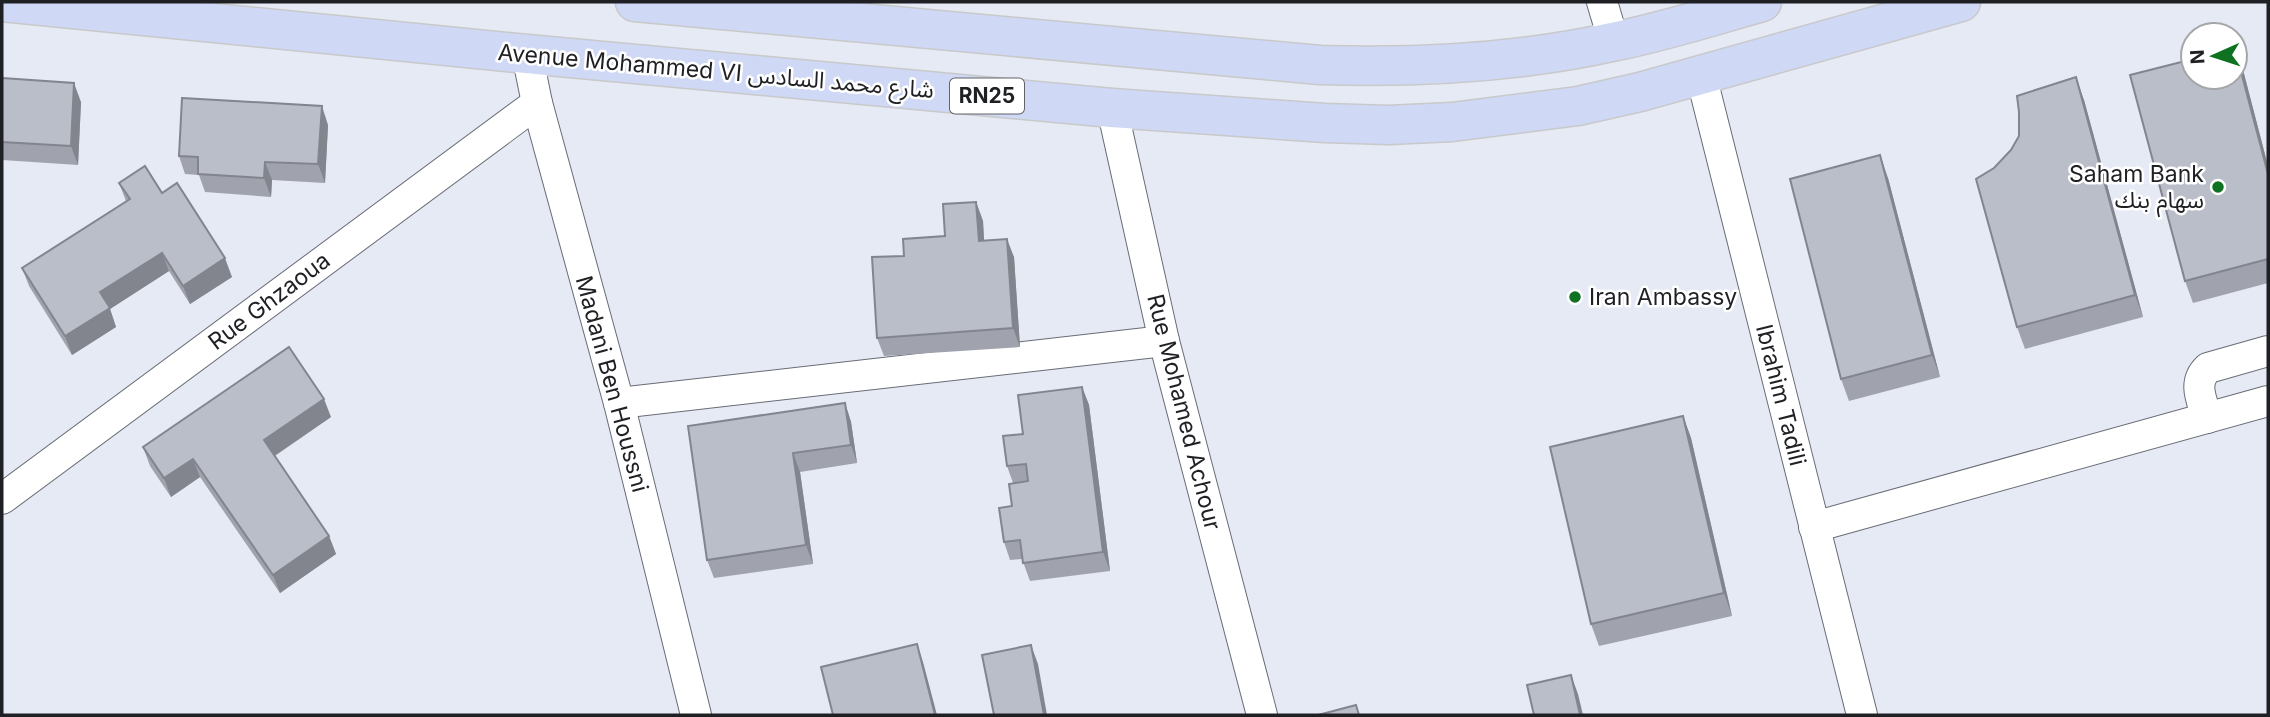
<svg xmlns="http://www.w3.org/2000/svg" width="2270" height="717" viewBox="0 0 2270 717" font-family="Inter,'Noto Sans Arabic',sans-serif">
  <rect width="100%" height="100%" fill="#e5eaf5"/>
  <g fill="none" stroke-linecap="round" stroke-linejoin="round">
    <defs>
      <g id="minor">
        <polyline points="1602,2 1614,42"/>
        <polyline points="527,54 537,103 619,403 696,715"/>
        <polyline points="1701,75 1862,715"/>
        <polyline points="1112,108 1164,341 1262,715"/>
        <polyline points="619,403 1164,341"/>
        <path d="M2207 418C2202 400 2192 383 2208 368L2268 351"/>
        <polyline points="2,499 537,103"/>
        <polyline points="1814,527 2268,401"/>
      </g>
      <g id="primary">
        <polyline points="2,2 527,54 1112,108 1325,123 1389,125 1452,122 1578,106 1640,92 1961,2"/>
        <path d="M635 2 1320 65C1418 68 1516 63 1612 42 1663 32 1713 16 1762 2"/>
      </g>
    </defs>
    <!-- minor casing -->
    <use href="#minor" stroke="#696c76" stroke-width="32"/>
    <!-- primary casing -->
    <use href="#primary" stroke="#c9c9ca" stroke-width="41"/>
    <!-- minor -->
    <use href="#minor" stroke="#fff" stroke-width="30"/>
    <!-- primary -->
    <use href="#primary" stroke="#cfd9f6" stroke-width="38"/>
  </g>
  <!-- wall -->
  <g fill="#a0a3ad">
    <polygon points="2243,70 2268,166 2268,283 2193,303 2185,281"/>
    <polygon points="2,78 81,102 78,165 2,160"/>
    <polygon points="2084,100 2143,317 2025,349 2017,327 1994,168"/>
    <polygon points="328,125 325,183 272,180 271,197 205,192 199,175 185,174 179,156"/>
    <polygon points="1888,178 1940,377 1849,401 1841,379"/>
    <polygon points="119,183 162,193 232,277 190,304 169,271 110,309 116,327 72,355 29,286 22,268 126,201"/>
    <polygon points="976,202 983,221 984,240 1014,257 1020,347 884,356 877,338 904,256 945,236"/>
    <polygon points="1082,387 1089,405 1110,571 1030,581 1022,559 1010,560 1004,542 1012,506 1013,483 1007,466 1023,434"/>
    <polygon points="845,403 851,422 857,463 800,472 813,564 714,578 707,560 688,426"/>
    <polygon points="1683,416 1691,438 1732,616 1599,646 1591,624"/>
    <polygon points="331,417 275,456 329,536 336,554 280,593 200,477 171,497 150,466 143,447"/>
  </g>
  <!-- shaded-wall -->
  <g fill="#82858d">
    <polygon points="2235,49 2243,70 2268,166 2268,174"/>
    <polygon points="2076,77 2084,100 2143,317 2135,295"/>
    <polygon points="74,83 81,102 78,165 71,146"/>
    <polygon points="322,106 328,125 325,183 318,164"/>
    <polygon points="1880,155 1888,178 1940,377 1932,355"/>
    <polygon points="265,162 272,180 271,197 264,178"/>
    <polygon points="976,202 983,221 985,259 979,241"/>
    <polygon points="1007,239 1014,257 1020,347 1013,328"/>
    <polygon points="162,253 169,271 110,309 116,327 72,355 65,336 100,292"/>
    <polygon points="225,258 232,277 190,304 183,286"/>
    <polygon points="1082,387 1089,405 1110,571 1103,552"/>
    <polygon points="324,399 331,417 271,458 264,440"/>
    <polygon points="845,403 851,422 857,463 851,445"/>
    <polygon points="1683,416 1691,438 1732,616 1724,593"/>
    <polygon points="793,453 800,472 813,564 806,545"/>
    <polygon points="193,459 200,477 171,497 164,478"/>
    <polygon points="329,536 336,554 280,593 273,575"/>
    <polygon points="917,644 923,662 937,715 935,715"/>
    <polygon points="1031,645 1038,664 1047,715 1044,715"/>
    <polygon points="1571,675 1578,694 1583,715 1580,715"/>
  </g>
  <!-- building -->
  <g fill="#babec9" stroke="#82858d" stroke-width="2">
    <polygon points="2235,49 2268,174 2268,259 2185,281 2130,75 2193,59 2193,77 2235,77"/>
    <polygon points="2076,77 2135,295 2017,327 1976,179 1994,168 2011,150 2019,136 2019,112 2017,96"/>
    <polygon points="2,78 74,83 71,146 2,142"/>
    <polygon points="182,98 322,106 318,164 265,162 264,178 198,174 198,157 179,156"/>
    <polygon points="1880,155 1932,355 1841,379 1790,179"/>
    <polygon points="145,166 162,193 177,183 225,258 183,286 162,253 100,292 110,308 65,336 22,268 130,199 119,183"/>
    <polygon points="976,202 979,241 1007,239 1013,328 877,338 872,257 904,256 903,239 945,236 943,204"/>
    <polygon points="289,347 324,399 264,440 329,536 273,575 193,459 164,478 143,447"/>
    <polygon points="1082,387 1103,552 1023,563 1020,540 1004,542 999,508 1012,506 1009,484 1028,481 1026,464 1007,466 1003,436 1023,434 1018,395"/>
    <polygon points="845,403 851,445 793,453 806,545 707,560 688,426"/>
    <polygon points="1683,416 1724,593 1591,624 1550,447"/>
    <polygon points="917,644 935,715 833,715 821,667"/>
    <polygon points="1031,645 1044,715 994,715 982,655"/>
    <polygon points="1571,675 1580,715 1534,715 1527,685"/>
    <polygon points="1356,705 1359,715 1318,715"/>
  </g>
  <!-- markers -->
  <g fill="#0e7222" stroke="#fff" stroke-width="2.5">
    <circle cx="2218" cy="187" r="7"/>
    <circle cx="1575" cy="297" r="7"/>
  </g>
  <g text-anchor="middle" stroke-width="5" stroke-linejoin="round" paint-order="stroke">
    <!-- shield labels -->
    <rect fill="#fff" stroke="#626366" stroke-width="2" x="950" y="78.5" width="74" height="35" rx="5"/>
    <g font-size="21" font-weight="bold" fill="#1f2024">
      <text x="987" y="103">RN25</text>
    </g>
    <!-- street labels -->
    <g font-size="23" fill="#1f2024" stroke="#fff">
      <text transform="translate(716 71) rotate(5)" y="8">Avenue Mohammed VI شارع محمد السادس</text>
      <text transform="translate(269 301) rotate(-37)" y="8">Rue Ghzaoua</text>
      <text transform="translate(612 384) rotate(75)" y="8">Madani Ben Houssni</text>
      <text transform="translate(1781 395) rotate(76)" y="8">Ibrahim Tadili</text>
      <text transform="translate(1184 412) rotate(76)" y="8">Rue Mohamed Achour</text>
    </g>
    <!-- poi labels -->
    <g font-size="23" fill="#1f2024" stroke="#fff" text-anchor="end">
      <text x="2204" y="182">Saham Bank<tspan x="2204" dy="26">سهام بنك</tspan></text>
      <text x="1589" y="305" text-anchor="start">Iran Ambassy</text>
    </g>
  </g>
  <!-- border -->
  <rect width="2270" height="717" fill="none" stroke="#1f2024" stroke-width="7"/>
  <!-- north arrow -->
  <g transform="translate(2214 56) rotate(267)"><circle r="33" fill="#ffffff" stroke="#a5a6a7" stroke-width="2"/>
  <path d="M0-5L12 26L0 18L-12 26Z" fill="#0e7222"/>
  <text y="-10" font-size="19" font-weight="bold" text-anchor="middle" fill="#1f2024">N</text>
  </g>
</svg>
